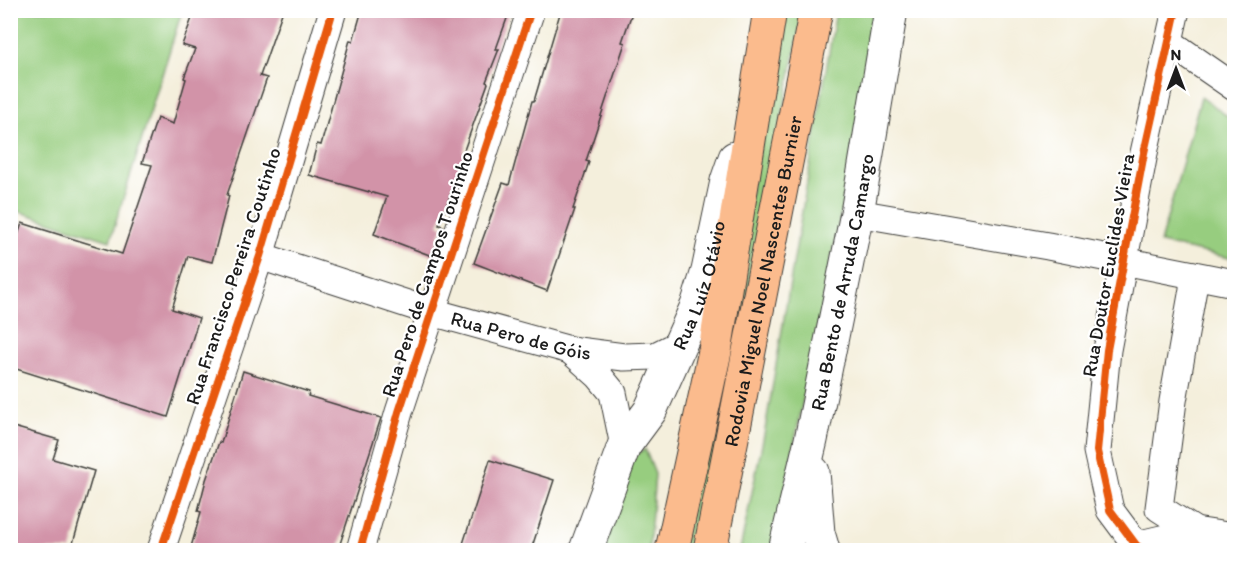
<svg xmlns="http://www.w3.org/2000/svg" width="1245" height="561" viewBox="0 0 1245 561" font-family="Itim,sans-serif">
  <rect width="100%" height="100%" fill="#fff"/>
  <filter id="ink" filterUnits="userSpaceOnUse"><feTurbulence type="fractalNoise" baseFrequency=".0167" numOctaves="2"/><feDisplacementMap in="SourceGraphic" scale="12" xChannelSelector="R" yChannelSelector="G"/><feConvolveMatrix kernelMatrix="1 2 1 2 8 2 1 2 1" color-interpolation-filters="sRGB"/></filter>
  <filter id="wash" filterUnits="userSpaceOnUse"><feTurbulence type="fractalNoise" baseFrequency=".008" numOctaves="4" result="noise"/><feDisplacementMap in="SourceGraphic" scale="24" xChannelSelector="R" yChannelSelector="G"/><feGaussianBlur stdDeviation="1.35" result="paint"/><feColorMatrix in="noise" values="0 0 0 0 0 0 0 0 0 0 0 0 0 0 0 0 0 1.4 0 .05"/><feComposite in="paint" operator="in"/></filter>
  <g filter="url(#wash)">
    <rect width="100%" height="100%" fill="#f4efdc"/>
    <!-- green -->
    <g fill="#97cd7f" stroke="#5a744e" stroke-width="1.5">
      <polygon points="11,10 182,11 110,241 11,209"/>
      <polygon points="785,11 803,11 697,550 682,550"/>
      <polygon points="836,11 878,11 848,176 773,550 740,550 765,430"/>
      <polygon points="1201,97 1234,121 1234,259 1160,243"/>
      <polygon points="645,449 655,474 649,550 598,550 630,458"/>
    </g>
    <g id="blocks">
      <!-- building -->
      <g fill="#d293a8">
        <polygon points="195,10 283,10 260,76 267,78 227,195 229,196 212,262 188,256 172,309 199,318 168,417 10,367 10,260 22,223 122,254 152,165 142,163 157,118 173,124 186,79 184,78 195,49 182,45"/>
        <polygon points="362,10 510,10 496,49 499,49 486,82 488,83 463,153 466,154 439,225 443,226 432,256 374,234 387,197 309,175 317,144 321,145 350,40 353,41"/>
        <polygon points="561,10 633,10 622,42 625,43 586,161 589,162 573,209 575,209 547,291 474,263 503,183 509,185 532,101 534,101"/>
        <polygon points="243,371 309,392 308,396 381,418 338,550 202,550 191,547 201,512 198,511 206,480 219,442 221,443"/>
        <polygon points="10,426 59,440 53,459 94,471 71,550 10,550"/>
        <polygon points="490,460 554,480 531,550 461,550"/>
      </g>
    </g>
  </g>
  <g filter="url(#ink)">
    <use href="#blocks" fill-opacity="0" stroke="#3c3c39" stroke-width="1.5"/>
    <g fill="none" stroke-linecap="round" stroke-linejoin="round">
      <defs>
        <g id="minor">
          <polyline points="1169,42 1234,87"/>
          <polyline points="857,213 1048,246 1234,283"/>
          <path id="s1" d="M260 256 432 312 570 350 624 357 655 356 681 343"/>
          <polyline points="1193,275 1193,289 1173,401 1159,508 1195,531 1234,537"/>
          <polyline points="570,350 599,376 613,393 624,446"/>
          <polyline points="1136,545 1195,531"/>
          <polyline points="161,550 260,256 333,10"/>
          <polyline points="360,550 399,412 531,10"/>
          <polyline points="1143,550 1136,545 1110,510 1097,451 1107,350 1144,153 1176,10"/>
        </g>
        <g id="tertiary">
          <polyline points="813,472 818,533 823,550"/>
          <path id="s2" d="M586 550 624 446 650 411 697 306 708 271 727 181 735 158"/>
          <path id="s3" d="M785 550 811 440 857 213 891 10"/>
        </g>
        <g id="trunk">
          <polyline points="672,550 715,351 770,10"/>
          <path id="s4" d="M710 550 816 10"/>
        </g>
      </defs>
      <!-- minor casing -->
      <use href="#minor" stroke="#3c3c39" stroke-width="29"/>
      <!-- tertiary casing -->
      <use href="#tertiary" stroke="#3c3c39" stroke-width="35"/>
      <!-- trunk casing -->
      <use href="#trunk" stroke="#3c3c39" stroke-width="35"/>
      <!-- minor -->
      <use href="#minor" stroke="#fff" stroke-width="27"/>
      <!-- tertiary -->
      <use href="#tertiary" stroke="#fff" stroke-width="33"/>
      <!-- trunk -->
      <use href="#trunk" stroke="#fbbb8d" stroke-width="33"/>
      <defs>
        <g id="cycleway">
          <polyline points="161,550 260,256 333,10"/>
          <polyline points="360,550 399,412 531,10"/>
          <polyline points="1143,550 1136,545 1110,510 1097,451 1107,350 1144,153 1176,10"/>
        </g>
      </defs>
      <!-- cycleway casing -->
      <use href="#cycleway" stroke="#fff" stroke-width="11"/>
      <!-- cycleway -->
      <use href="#cycleway" stroke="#e8590c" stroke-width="8"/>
    </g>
  </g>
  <g text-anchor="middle" stroke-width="4.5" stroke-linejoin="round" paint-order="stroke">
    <!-- street labels -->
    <g font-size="20" fill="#1c1c1c" stroke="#fff">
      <text transform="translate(1108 265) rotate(-80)" y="7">Rua Doutor Euclides Vieira</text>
      <text transform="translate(427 274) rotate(-72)" y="7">Rua Pero de Campos Tourinho</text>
      <text transform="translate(233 276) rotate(-72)" y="7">Rua Francisco Pereira Coutinho</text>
      <text dy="7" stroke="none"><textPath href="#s4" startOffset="274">Rodovia Miguel Noel Nascentes Burnier</textPath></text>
      <text dy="7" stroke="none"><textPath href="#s3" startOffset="274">Rua Bento de Arruda Camargo</textPath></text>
      <text dy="7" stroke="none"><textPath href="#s2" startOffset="290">Rua Luíz Otávio</textPath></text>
      <text dy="7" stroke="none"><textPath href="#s1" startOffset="273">Rua Pero de Góis</textPath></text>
    </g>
  </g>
  <!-- margin -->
  <rect width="1245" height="561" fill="none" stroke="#fff" stroke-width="36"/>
  <!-- north arrow -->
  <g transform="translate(1176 69)" stroke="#ffffff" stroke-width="4.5" paint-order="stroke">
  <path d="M0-4.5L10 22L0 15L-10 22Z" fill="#1c1c1c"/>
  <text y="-9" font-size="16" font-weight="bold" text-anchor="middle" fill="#1c1c1c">N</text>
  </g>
</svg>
